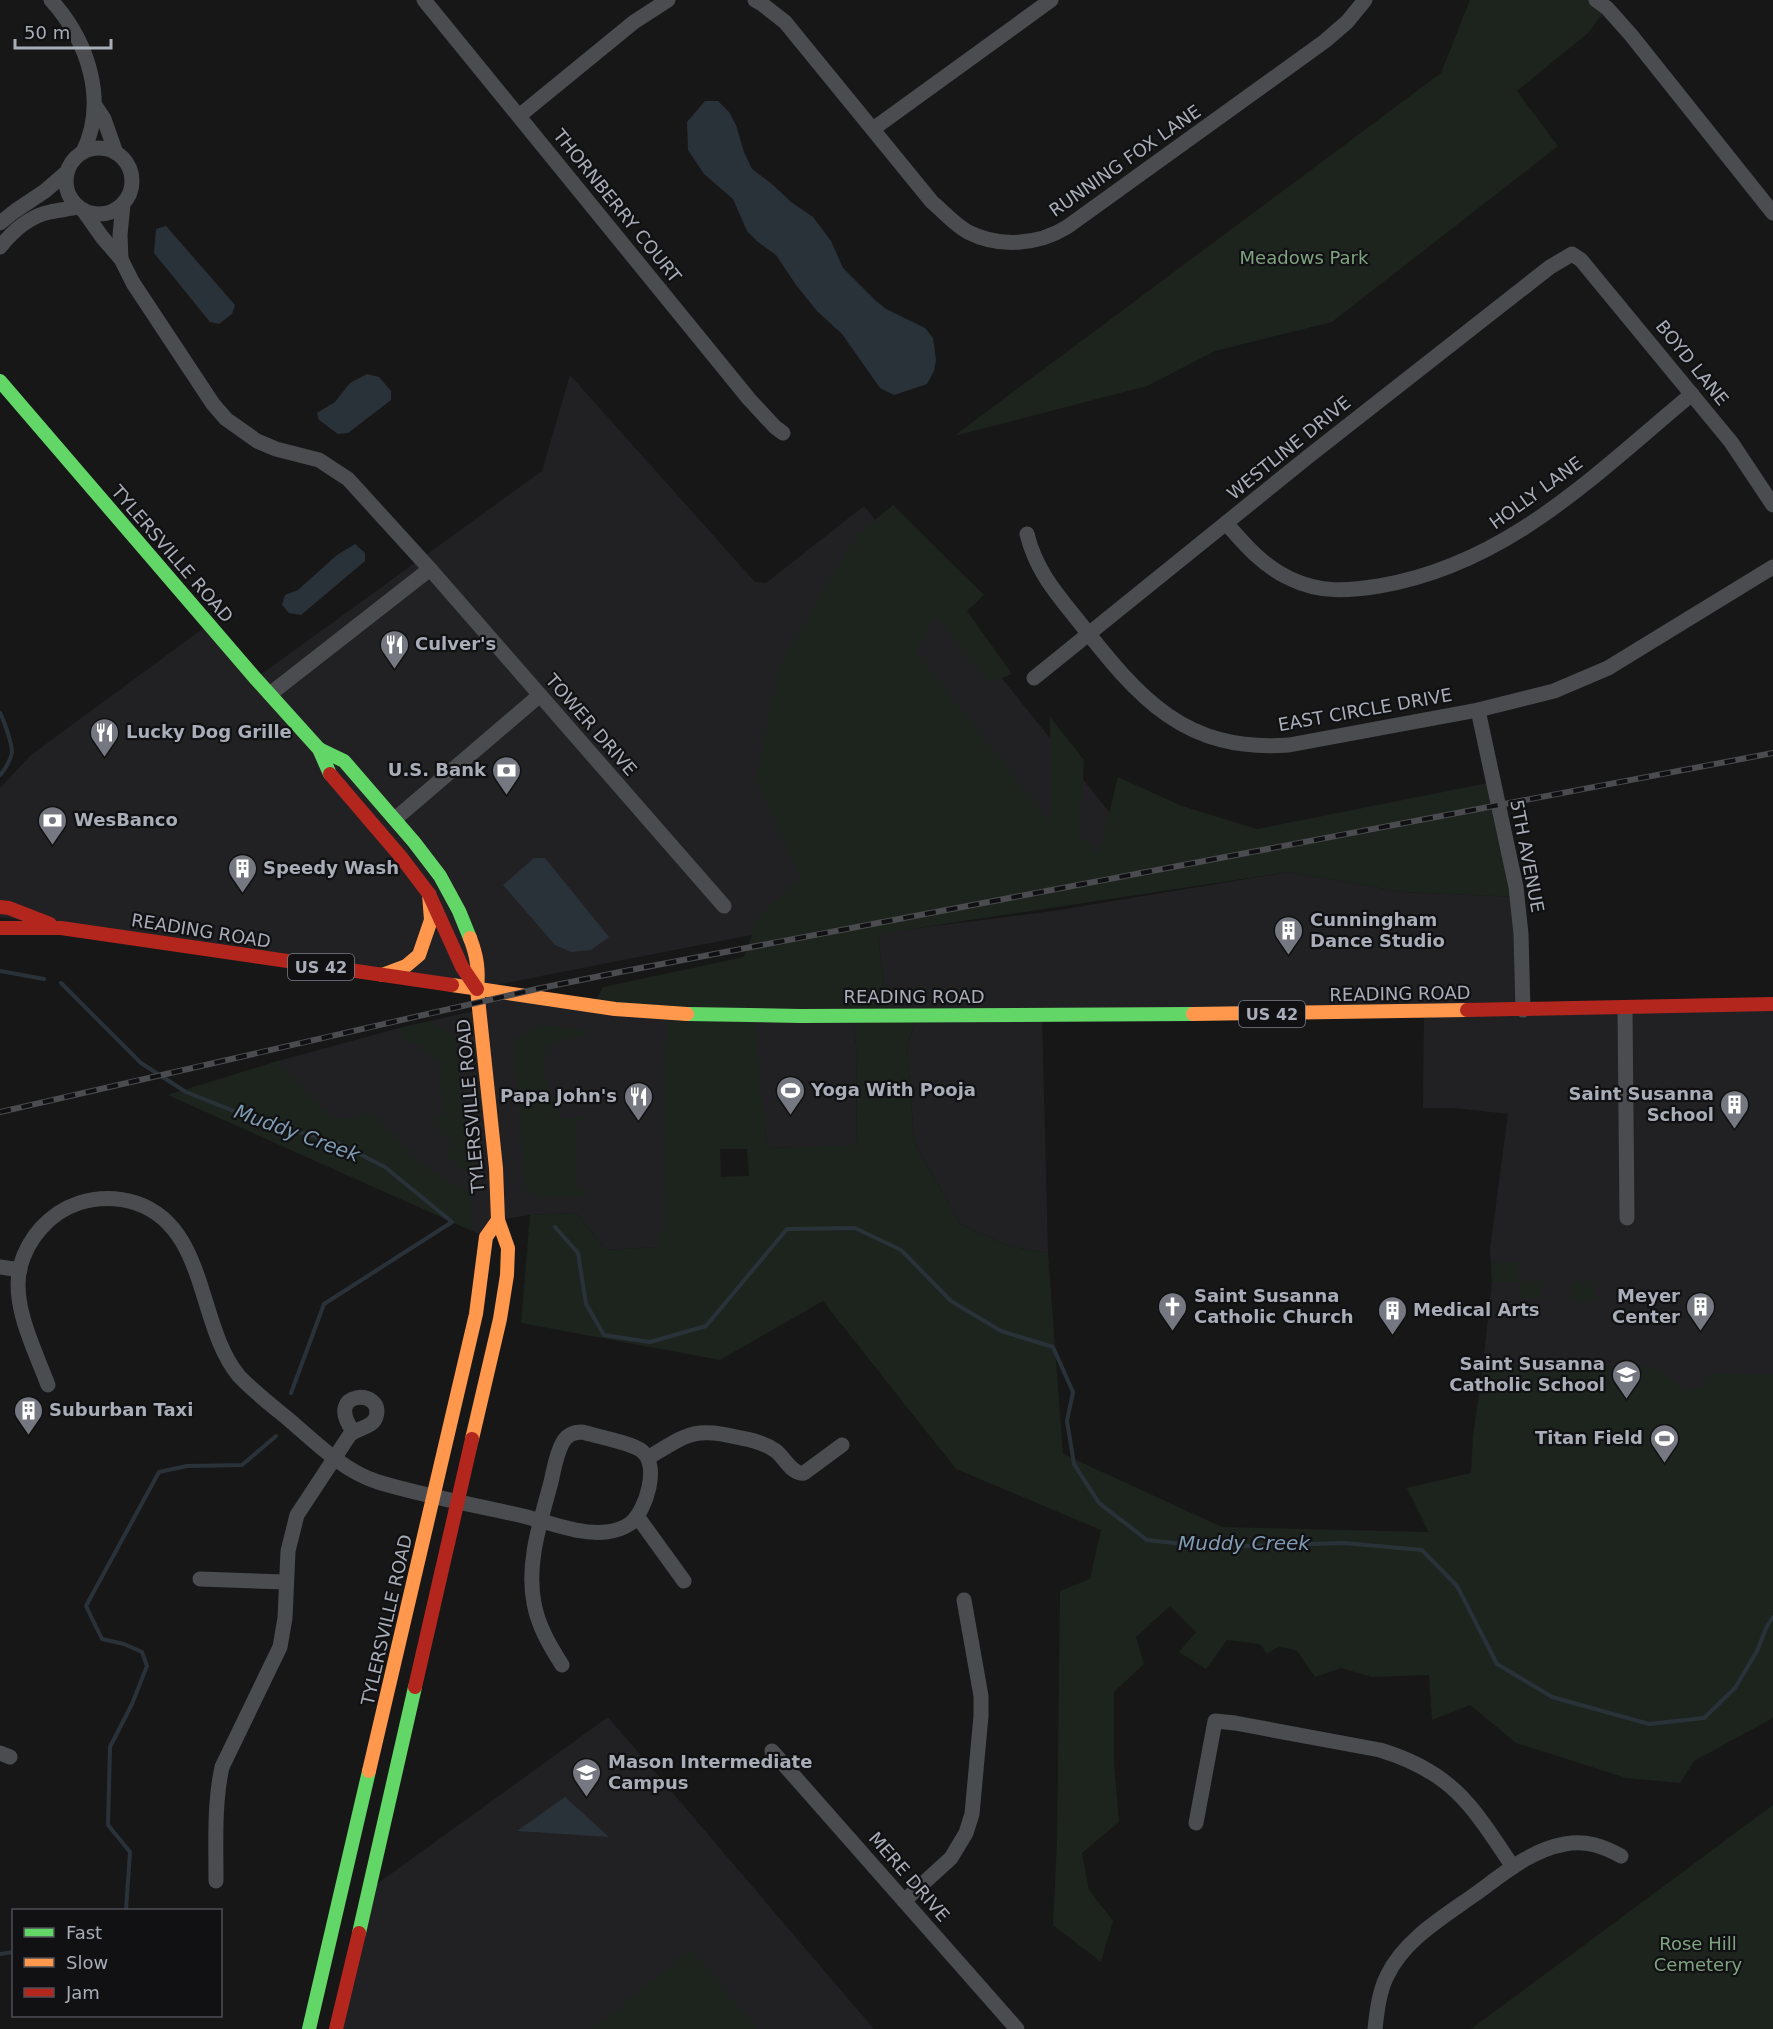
<svg xmlns="http://www.w3.org/2000/svg" width="1773" height="2029" viewBox="0 0 1773 2029" font-family="'DejaVu Sans',sans-serif">
  <rect width="100%" height="100%" fill="#171717"/>
  <!-- built -->
  <g fill="#212123">
    <polygon points="570,375 755,582 766,583 864,506 1146,858 480,988 668,1013 666,1230 659,1247 606,1250 576,1213 530,1215 498,1220 486,1237 168,1095 278,1061 399,1028 474,1011 477,989 0,917 0,788 31,755 209,624 256,678 542,471"/>
    <polygon points="1288,872 1403,892 1517,897 1523,1010 1773,1004 1773,1640 1510,1697 1407,1488 1471,1473 1492,1282 1490,1249 1508,1114 1455,1108 1423,1108 1424,1012 1042,1015 1048,1253 1009,1246 960,1224 914,1142 907,1045 918,1015 887,1015 878,933 1053,911"/>
    <polygon points="753,1015 853,1015 856,1044 857,1146 767,1148"/>
    <polygon points="608,1717 874,2029 336,2029 370,1889"/>
  </g>
  <!-- green -->
  <g fill="#1d241e" fill-rule="evenodd">
    <polygon points="1470,0 1596,0 1607,8 1588,33 1517,91 1558,146 1332,322 1215,351 1147,386 954,436 1441,73"/>
    <path d="M893 505 984 595 967 611 1012 674 989 683 936 615 916 652 1051 824 1050 717 1084 760 1080 835 1099 854 1118 777 1182 806 1257 829 1493 782 1517 897 1403 892 1288 872 878 934 887 1015H918L907 1045 914 1142 960 1224 1009 1246 1048 1253 1063 1454 1222 1527 1429 1532 1407 1488 1471 1473 1473 1437 1483 1364 1649 1367 1664 1373 1682 1389H1701L1711 1373 1773 1375V1718L1694 1761 1680 1783 1626 1778 1516 1743 1470 1705 1432 1720 1429 1675 1372 1677 1341 1668 1315 1677 1297 1651 1279 1646 1267 1654 1260 1644 1227 1640 1206 1669 1179 1652 1196 1632 1170 1606 1136 1637 1144 1664 1114 1692V1763L1119 1822 1082 1853 1089 1890 1113 1921 1101 1962 1053 1925 1057 1842 1060 1591 1090 1579 1101 1530 956 1469 823 1301 720 1360 521 1323 530 1215 576 1213 606 1250 659 1247V1234L666 1229 662 1085 668 1014 593 1006 603 987 744 957 759 916 801 878 756 780 779 668 856 536ZM754 1015H853L856 1044 857 1145 767 1148ZM720 1149H747L749 1176 721 1177Z"/>
    <polygon points="430,1021 449,1034 452,1032 455,1043 472,1174 459,1169 445,1152 453,1145 432,1118 445,1114 438,1062 418,1044 406,1040 399,1028"/>
    <polygon points="542,1024 587,1031 586,1035 553,1043 543,1055 544,1075 558,1108 559,1119 585,1117 585,1120 576,1121 577,1189 586,1190 586,1196 535,1197 525,1187 514,1040"/>
    <polygon points="278,1061 333,1119 361,1117 368,1110 423,1166 471,1194 472,1231 168,1095"/>
    <polygon points="1517,1262 1518,1281 1541,1281 1542,1298 1519,1299 1518,1282 1492,1282 1491,1263"/>
    <rect x="1573" y="1281" width="21" height="21"/>
    <polygon points="1773,1805 1773,2029 1471,2029"/>
    <polygon points="691,1949 757,2029 593,2029"/>
  </g>
  <!-- water -->
  <g fill="#2a3239">
    <polygon points="705,101 718,101 729,112 736,125 744,152 752,169 772,184 791,202 813,217 831,241 843,268 876,301 886,309 925,328 933,338 936,360 934,371 927,384 894,395 880,388 842,334 817,311 796,285 776,255 758,242 747,231 733,199 704,174 688,150 687,122"/>
    <polygon points="166,226 235,305 232,314 219,324 210,322 154,253 156,229"/>
    <polygon points="367,374 379,377 391,391 391,400 348,433 338,434 319,420 317,413 335,402 350,383"/>
    <polygon points="355,544 365,553 365,561 301,615 289,613 282,605 285,595 298,590 337,555"/>
    <polygon points="534,858 545,858 609,937 591,950 571,952 555,945 503,885"/>
    <polygon points="565,1797 609,1837 517,1831"/>
  </g>
  <g fill="none" stroke-linecap="round" stroke-linejoin="round">
    <!-- stream -->
    <g stroke="#2a3239" stroke-width="4">
      <path d="M0 713C4 720 12 744 12 752 11 759 5 770 0 775"/>
      <polyline points="0,971 44,979"/>
      <polyline points="61,983 141,1063 186,1092 259,1121 338,1143 385,1167 452,1222 324,1304 291,1393"/>
      <polyline points="555,1227 578,1253 586,1304 604,1335 650,1342 706,1326 787,1229 855,1228 901,1250 951,1301 1001,1331 1053,1347 1073,1392 1067,1421 1074,1464 1099,1503 1147,1540 1211,1547 1344,1543 1422,1550 1457,1586 1497,1664 1552,1697 1649,1724 1704,1718 1735,1688 1757,1651 1767,1626 1773,1617"/>
      <polyline points="126,1910 130,1852 108,1825 110,1747 132,1704 147,1666 142,1652 124,1644 102,1639 86,1606 159,1472 187,1466 242,1465 276,1436"/>
      <polyline points="0,1954 14,1952"/>
    </g>
    <!-- street -->
    <g stroke="#4b4c50" stroke-width="15">
      <path d="M51 0C88 41 108 101 83 152"/>
      <polyline points="424,0 749,399 775,427 783,433"/>
      <path d="M755 0 762 4 785 22 932 202C944 212 954 224 968 232 999 248 1038 245 1067 227L1325 41 1347 22 1365 0"/>
      <polyline points="1596,0 1607,8 1631,35 1773,213"/>
      <polyline points="96,107 104,119 116,153"/>
      <polyline points="519,116 634,22 668,0"/>
      <polyline points="873,129 1051,0"/>
      <circle cx="99" cy="181" r="33"/>
      <polyline points="83,210 102,237 121,259 133,283 213,404 226,419 257,441 276,449 319,460 348,479 430,569 724,906"/>
      <polyline points="0,223 15,211 45,191 67,172"/>
      <path d="M0 247C12 232 30 216 50 212 59 210 69 209 78 207"/>
      <polyline points="121,259 120,235 123,204"/>
      <path d="M1226 523C1245 545 1264 567 1291 579 1320 593 1348 591 1379 586 1509 564 1595 474 1692 394"/>
      <path d="M1027 534C1036 571 1057 594 1080 623 1139 698 1185 753 1289 745L1478 710 1554 691 1608 668 1773 567"/>
      <polyline points="1034,678 1309,456 1550,267 1572,254 1581,260 1731,442 1773,505"/>
      <polyline points="270,694 430,569"/>
      <polyline points="1478,710 1516,887 1521,934 1523,1010"/>
      <polyline points="395,819 540,695"/>
      <polyline points="1625,1009 1627,1218"/>
      <polyline points="0,1267 20,1270"/>
      <path d="M48 1385C35 1350 11 1305 20 1267 28 1238 49 1213 79 1203 98 1197 117 1197 136 1203 208 1227 197 1326 239 1376 253 1391 271 1405 287 1418 314 1441 343 1471 378 1482 424 1496 475 1505 523 1516 549 1522 579 1535 606 1532 615 1531 624 1528 631 1523 646 1510 660 1466 642 1451 632 1443 596 1436 582 1432 574 1432 567 1435 563 1442 556 1454 554 1469 551 1482 541 1520 526 1563 534 1603 538 1626 550 1646 562 1665"/>
      <path d="M648 1458C687 1434 695 1426 741 1438 753 1440 766 1444 776 1451 785 1458 792 1475 804 1473L842 1445"/>
      <polyline points="637,1516 684,1581"/>
      <polyline points="200,1579 286,1582"/>
      <polyline points="772,1751 1017,2029"/>
      <polyline points="0,1753 10,1757"/>
      <path d="M1196 1823 1215 1721 1235 1723 1380 1750C1453 1772 1473 1807 1513 1867"/>
      <path d="M216 1881C216 1843 214 1804 222 1767L280 1647 285 1618 288 1551 297 1515 349 1436C356 1427 372 1429 376 1417 385 1388 323 1390 353 1431"/>
      <polyline points="904,1901 951,1858 966,1833 972,1814 981,1716 981,1696 964,1600"/>
      <path d="M1375 2029C1377 2011 1379 1992 1387 1976 1404 1940 1443 1917 1474 1895 1502 1875 1530 1850 1565 1844 1586 1840 1603 1846 1621 1856"/>
    </g>
    <!-- fast -->
    <g stroke="#63d668" stroke-width="14">
      <polyline points="0,381 255,678 319,749 330,774"/>
      <polyline points="319,749 344,761 414,842 440,876 459,911 470,938"/>
      <polyline points="687,1014 801,1016 1193,1014"/>
      <polyline points="359,1933 415,1687"/>
      <polyline points="309,2029 369,1771"/>
    </g>
    <!-- slow -->
    <g stroke="#ff974d" stroke-width="14">
      <path d="M470 938C477 956 479 970 477 989L496 1168 498 1220 508 1248 507 1275 500 1319 472 1439"/>
      <polyline points="382,975 406,966 419,955 431,920 429,894"/>
      <polyline points="452,985 615,1009 687,1014"/>
      <polyline points="1193,1014 1467,1010"/>
      <polyline points="369,1771 476,1314 486,1237 498,1220"/>
    </g>
    <!-- jam -->
    <g stroke="#b3261e" stroke-width="14">
      <polyline points="330,774 401,857 429,894 462,967 477,989"/>
      <polyline points="0,907 9,908 50,924"/>
      <polyline points="0,928 61,928 452,985"/>
      <polyline points="1467,1010 1773,1004"/>
      <polyline points="415,1687 472,1439"/>
      <polyline points="336,2029 359,1933"/>
    </g>
    <defs>
      <polyline id="rail" points="0,1112 541,988 625,971 1773,753"/>
    </defs>
    <!-- rail casing -->
    <use href="#rail" stroke="#4b4c4f" stroke-width="6"/>
    <!-- rail -->
    <use href="#rail" stroke="#111113" stroke-width="4" stroke-dasharray="11" stroke-linecap="butt"/>
  </g>
  <!-- icons -->
  <defs>
    <symbol id="restaurant-pin" viewBox="-11 -11 22 30"><path d="M0 17L-7.5 6A9.5 9.5 0 1 1 7.5 6Z" fill="#757880" stroke="#111113"/><path d="M-5-6h1v4h1v-4h1v4h1v-4h1v5L-1.5 .5V6h-2V.5L-5-1ZM5-6V6H3V1.5H1.5Q1.5-4 5-6Z" fill="#fff"/></symbol>
    <symbol id="bank-pin" viewBox="-11 -11 22 30"><path d="M0 17L-7.5 6A9.5 9.5 0 1 1 7.5 6Z" fill="#757880" stroke="#111113"/><path d="M-6-4H6V4H-6ZM0-2.3a2.3 2.3 0 1 0 0 4.6a2.3 2.3 0 1 0 0-4.6Z" fill="#fff"/></symbol>
    <symbol id="building-pin" viewBox="-11 -11 22 30"><path d="M0 17L-7.5 6A9.5 9.5 0 1 1 7.5 6Z" fill="#757880" stroke="#111113"/><path d="M-4-6H4V6H1V3H-1V6H-4ZM-2.5-4.3h1.7v1.8h-1.7ZM.8-4.3h1.7v1.8H.8ZM-2.5-1h1.7V.8h-1.7ZM.8-1h1.7V.8H.8Z" fill="#fff"/></symbol>
    <symbol id="stadium-pin" viewBox="-11 -11 22 30"><path d="M0 17L-7.5 6A9.5 9.5 0 1 1 7.5 6Z" fill="#757880" stroke="#111113"/><path d="M0-5a6.5 5 0 1 0 0 10a6.5 5 0 1 0 0-10ZM-3.5-1.8h7v3.6h-7Z" fill="#fff"/></symbol>
    <symbol id="church-pin" viewBox="-11 -11 22 30"><path d="M0 17L-7.5 6A9.5 9.5 0 1 1 7.5 6Z" fill="#757880" stroke="#111113"/><path d="M-1.2-6h2.4v3.5h3.3v2.4h-3.3V6h-2.4V-.1h-3.3v-2.4h3.3Z" fill="#fff"/></symbol>
    <symbol id="school-pin" viewBox="-11 -11 22 30"><path d="M0 17L-7.5 6A9.5 9.5 0 1 1 7.5 6Z" fill="#757880" stroke="#111113"/><path d="M0-5L7-2L0 1L-7-2ZM-4 1L0 2.5L4 1V4Q0 6-4 4Z" fill="#fff"/></symbol>
  </defs>
  <g fill-rule="evenodd">
    <use href="#restaurant-pin" x="378" y="628" width="33" height="45"/>
    <use href="#restaurant-pin" x="88" y="716" width="33" height="45"/>
    <use href="#bank-pin" x="490" y="754" width="33" height="45"/>
    <use href="#bank-pin" x="36" y="804" width="33" height="45"/>
    <use href="#building-pin" x="226" y="852" width="33" height="45"/>
    <use href="#building-pin" x="1272" y="914" width="33" height="45"/>
    <use href="#stadium-pin" x="774" y="1074" width="33" height="45"/>
    <use href="#restaurant-pin" x="622" y="1080" width="33" height="45"/>
    <use href="#building-pin" x="1718" y="1088" width="33" height="45"/>
    <use href="#church-pin" x="1156" y="1290" width="33" height="45"/>
    <use href="#building-pin" x="1684" y="1290" width="33" height="45"/>
    <use href="#building-pin" x="1376" y="1294" width="33" height="45"/>
    <use href="#school-pin" x="1610" y="1358" width="33" height="45"/>
    <use href="#building-pin" x="12" y="1394" width="33" height="45"/>
    <use href="#stadium-pin" x="1648" y="1422" width="33" height="45"/>
    <use href="#school-pin" x="570" y="1756" width="33" height="45"/>
  </g>
  <g text-anchor="middle" stroke-width="4.5" stroke-linejoin="round" paint-order="stroke">
    <!-- shield labels -->
    <g fill="#111113" stroke="#7b7e86" stroke-width="1.5">
      <rect x="288" y="954" width="66" height="26" rx="4.5"/>
      <rect x="1239" y="1001" width="66" height="26" rx="4.5"/>
    </g>
    <g font-size="16" font-weight="bold" fill="#a8adb8">
      <text x="321" y="973">US 42</text>
      <text x="1272" y="1020">US 42</text>
    </g>
    <!-- street labels -->
    <g font-size="18" fill="#a8adb8" stroke="#111113">
      <text transform="translate(1125 161) rotate(-35)" y="6">RUNNING FOX LANE</text>
      <text transform="translate(617 206) rotate(51)" y="6">THORNBERRY COURT</text>
      <text transform="translate(1692 363) rotate(51)" y="6">BOYD LANE</text>
      <text transform="translate(1289 448) rotate(-39)" y="6">WESTLINE DRIVE</text>
      <text transform="translate(1536 493) rotate(-36)" y="6">HOLLY LANE</text>
      <text transform="translate(172 554) rotate(49)" y="6">TYLERSVILLE ROAD</text>
      <text transform="translate(1365 710) rotate(-10)" y="6">EAST CIRCLE DRIVE</text>
      <text transform="translate(591 725) rotate(49)" y="6">TOWER DRIVE</text>
      <text transform="translate(1527 856) rotate(79)" y="6">5TH AVENUE</text>
      <text transform="translate(201 931) rotate(9)" y="6">READING ROAD</text>
      <text transform="translate(1400 994) rotate(-1)" y="6">READING ROAD</text>
      <text x="914" y="1003">READING ROAD</text>
      <text transform="translate(471 1106) rotate(-95)" y="6">TYLERSVILLE ROAD</text>
      <text transform="translate(387 1620) rotate(-77)" y="6">TYLERSVILLE ROAD</text>
      <text transform="translate(909 1877) rotate(49)" y="6">MERE DRIVE</text>
    </g>
    <!-- park labels -->
    <g font-size="18" fill="#7fa381" stroke="#111113">
      <text x="1304" y="264">Meadows Park</text>
      <text x="1698" y="1950">Rose Hill<tspan x="1698" dy="21">Cemetery</tspan></text>
    </g>
    <!-- poi labels -->
    <g font-size="18" font-weight="bold" fill="#a8adb8" stroke="#111113" text-anchor="start">
      <text x="415" y="650">Culver's</text>
      <text x="126" y="738">Lucky Dog Grille</text>
      <text x="486" y="776" text-anchor="end">U.S. Bank</text>
      <text x="74" y="826">WesBanco</text>
      <text x="263" y="874">Speedy Wash</text>
      <text x="1310" y="926">Cunningham<tspan x="1310" dy="21">Dance Studio</tspan></text>
      <text x="811" y="1096">Yoga With Pooja</text>
      <text x="1714" y="1100" text-anchor="end">Saint Susanna<tspan x="1714" dy="21">School</tspan></text>
      <text x="617" y="1102" text-anchor="end">Papa John's</text>
      <text x="1194" y="1302">Saint Susanna<tspan x="1194" dy="21">Catholic Church</tspan></text>
      <text x="1680" y="1302" text-anchor="end">Meyer<tspan x="1680" dy="21">Center</tspan></text>
      <text x="1413" y="1316">Medical Arts</text>
      <text x="1605" y="1370" text-anchor="end">Saint Susanna<tspan x="1605" dy="21">Catholic School</tspan></text>
      <text x="49" y="1416">Suburban Taxi</text>
      <text x="1643" y="1444" text-anchor="end">Titan Field</text>
      <text x="608" y="1768">Mason Intermediate<tspan x="608" dy="21">Campus</tspan></text>
    </g>
    <!-- water labels -->
    <g font-size="20" font-style="italic" fill="#7f9bb3" stroke="#111113">
      <text transform="translate(297 1133) rotate(20)" y="7">Muddy Creek</text>
      <text x="1244" y="1550">Muddy Creek</text>
    </g>
  </g>
  <!-- legend -->
  <rect x="12" y="1909" width="210" height="108" fill="#111113" stroke="#4d4f55" stroke-width="1.5"/>
  <rect x="24" y="1928" width="30" height="9" fill="#63d668" stroke="#4d4f55" stroke-width="1.5"/>
  <text x="66" y="1939" font-size="18" fill="#a8adb8">Fast</text>
  <rect x="24" y="1958" width="30" height="9" fill="#ff974d" stroke="#4d4f55" stroke-width="1.5"/>
  <text x="66" y="1969" font-size="18" fill="#a8adb8">Slow</text>
  <rect x="24" y="1988" width="30" height="9" fill="#b3261e" stroke="#4d4f55" stroke-width="1.5"/>
  <text x="66" y="1999" font-size="18" fill="#a8adb8">Jam</text>
  <!-- scale -->
  <path d="M15 39v9h96v-9" fill="none" stroke="#a8adb8" stroke-width="3"/>
  <text x="24" y="39" font-size="18" fill="#a8adb8" stroke="#111113" stroke-width="4.5" paint-order="stroke">50 m</text>
</svg>
